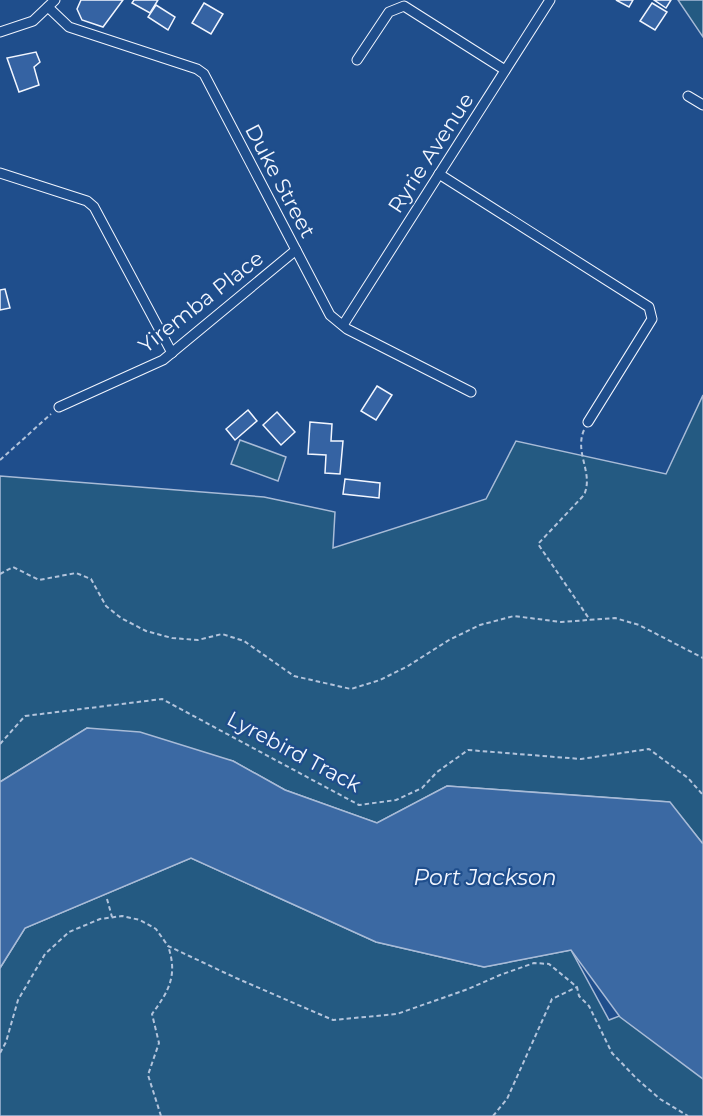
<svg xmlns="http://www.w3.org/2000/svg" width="703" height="1116" viewBox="0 0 703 1116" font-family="Montserrat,sans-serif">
  <rect width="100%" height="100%" fill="#1f4e8c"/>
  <!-- green -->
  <g fill="#245a82" stroke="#a8bbd7" stroke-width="1.5">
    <polygon points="678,0 703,0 703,37"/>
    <polygon points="703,395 703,844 669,802 447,786 377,823 285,790 233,761 87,728 0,782 0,476 264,497 335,512 333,548 486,499 516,441 666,474"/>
    <polygon points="240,440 286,457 278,481 231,464"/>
    <polygon points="191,858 376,942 484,967 571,950 609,1020 622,1015 703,1057 703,1116 0,1116 0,968 25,928"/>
  </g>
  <!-- water -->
  <polygon fill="#3b69a3" stroke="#a8bbd7" stroke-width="1.5" points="87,728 140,732 233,761 285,790 377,823 447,786 670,802 703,844 703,1079 620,1017 571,950 484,967 376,942 191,858 25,928 0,968 0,782"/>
  <!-- building -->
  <g fill="#3563a3" stroke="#f2f6ff" stroke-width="1.5">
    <polygon points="81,0 123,0 103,27 82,20 77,9"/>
    <polygon points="134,0 158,0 150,13 132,3"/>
    <polygon points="616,0 633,0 629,7"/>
    <polygon points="654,0 671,0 666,8"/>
    <polygon points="204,3 223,14 211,34 192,23"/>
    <polygon points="652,3 667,12 655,30 640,21"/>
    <polygon points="156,5 175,17 168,30 148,17"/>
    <polygon points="36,52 40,62 34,67 39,85 19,92 7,58"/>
    <polygon points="5,289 10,308 0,310 0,290"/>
    <polygon points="377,386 392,395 376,420 361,411"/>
    <polygon points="248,410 257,421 235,440 226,429"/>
    <polygon points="277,412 295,432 281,445 263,425"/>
    <polygon points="310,422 332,424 331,441 343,441 340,474 325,473 326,455 308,454"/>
    <polygon points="345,479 380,483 379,498 343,494"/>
  </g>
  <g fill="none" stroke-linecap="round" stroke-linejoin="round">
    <defs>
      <g id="street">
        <polyline points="48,7 69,27 197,69 204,74 330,315 347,329 471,392"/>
        <polyline points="0,32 33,21 55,0"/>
        <polyline points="357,60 389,12 404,6 505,70"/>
        <polyline points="688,96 703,105"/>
        <polyline points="0,173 87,201 94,207 172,353"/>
        <polyline points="439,174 649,307 652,319 588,422"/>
        <polyline points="343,325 550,0"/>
        <polyline points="59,407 163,360 296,250"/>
      </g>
    </defs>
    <!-- street casing -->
    <use href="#street" stroke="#f2f6ff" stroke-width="11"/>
    <!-- path -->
    <g stroke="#b3c4dc" stroke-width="2" stroke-dasharray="4.5 3" stroke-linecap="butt">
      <path d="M584 430C574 453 594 473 584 495L538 544 590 620"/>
      <polyline points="0,460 51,414"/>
      <polyline points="0,574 13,567 39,580 76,573 91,579 106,606 121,618 146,631 172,638 198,640 222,634 244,641 294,676 351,689 380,680 408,666 449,640 480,625 514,616 561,622 615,618 639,625 703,658"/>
      <polyline points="0,744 25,716 162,699 359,805 396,800 422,788 437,772 468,750 581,759 649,749 688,778 703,795"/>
      <polyline points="107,899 112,917"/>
      <polyline points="0,1053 6,1042 18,1000 45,954 69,932 100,919 122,916 140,920 156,929 168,946 236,978 333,1020 397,1014 468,989 500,975 534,963 549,964 577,987 579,996 589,1006 612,1053 637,1079 660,1099 688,1116"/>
      <path d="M161 1116 148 1075 159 1043 152 1014C169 991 178 975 168 946"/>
      <polyline points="493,1116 507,1099 552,999 577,987"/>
    </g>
    <!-- street -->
    <use href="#street" stroke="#1f4e8c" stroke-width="9"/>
  </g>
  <g text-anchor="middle" stroke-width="4.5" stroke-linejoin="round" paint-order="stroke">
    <!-- street labels -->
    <g font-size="21" fill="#f2f6ff" stroke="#1f4e8c">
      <text transform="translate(431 153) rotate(-57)" y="7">Ryrie Avenue</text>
      <text transform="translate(280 181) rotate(62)" y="7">Duke Street</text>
      <text transform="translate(201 302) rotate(-38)" y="7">Yiremba Place</text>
      <text transform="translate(294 752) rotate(28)" y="7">Lyrebird Track</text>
    </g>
    <!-- water labels -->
    <g font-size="22" font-style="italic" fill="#f2f6ff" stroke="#1f4e8c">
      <text x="485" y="885">Port Jackson</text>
    </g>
  </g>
</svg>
